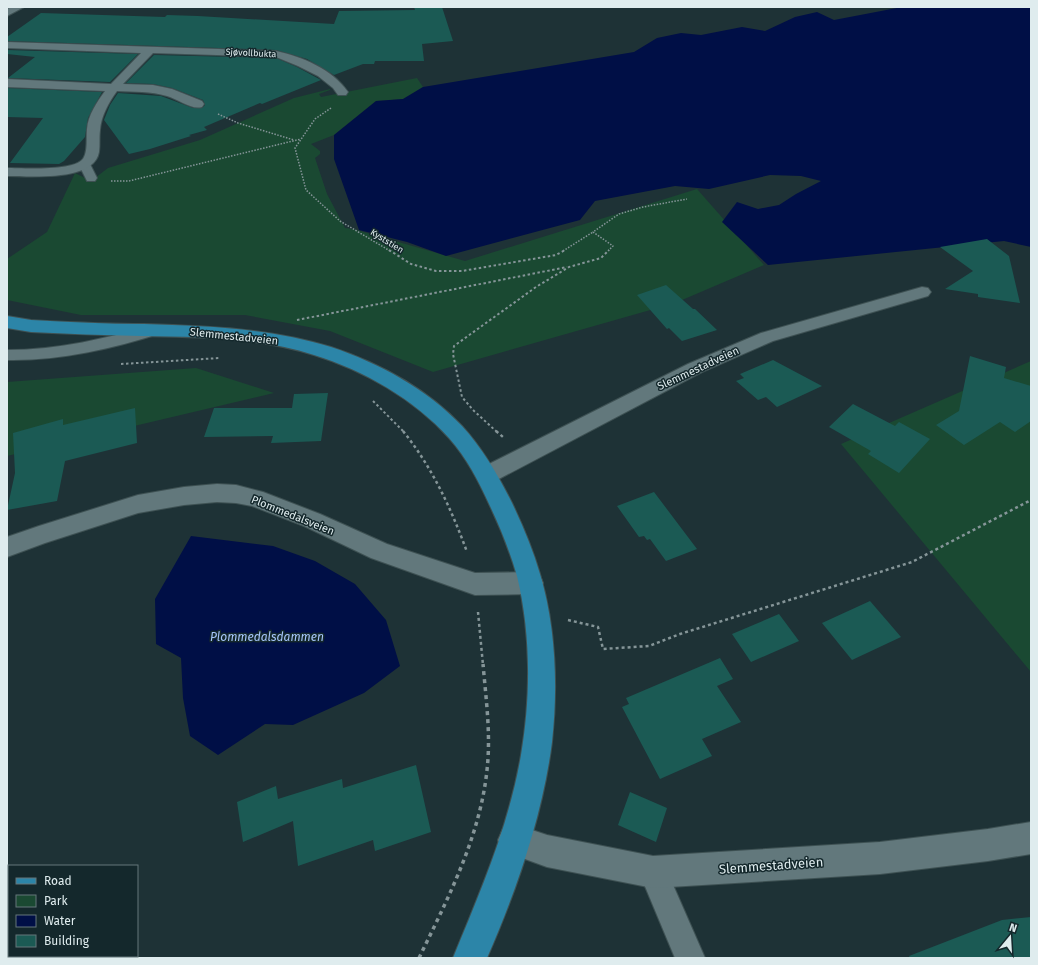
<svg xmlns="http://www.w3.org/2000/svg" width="1038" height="965" viewBox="0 0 1038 965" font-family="'Fira Sans',sans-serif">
  <rect width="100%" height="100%" fill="#1e3236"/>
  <!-- green -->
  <g fill="#1a4932">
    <polygon points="417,78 423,87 403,99 376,101 334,135 311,144 320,151 320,154 315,158 327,194 345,228 353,229 465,261 697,189 764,265 675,303 433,372 330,331 245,315 81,315 7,300 7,259 47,232 75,173 91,181 108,168 200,140 294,98 330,89 330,90 319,94 321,97"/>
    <polygon points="1031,361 1031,672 841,444"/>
    <polygon points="196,368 274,393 7,456 7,382"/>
  </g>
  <!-- water -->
  <g fill="#000f46">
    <polygon points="902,7 1031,7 1031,247 1004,241 768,265 722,222 737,202 758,209 779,205 796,194 821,181 801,176 770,175 709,189 675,186 595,201 580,220 446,256 407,242 359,230 334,159 334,135 376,101 403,99 423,87 634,52 657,38 681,33 701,35 742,27 765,31 795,17 817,12 834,20"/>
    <polygon points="191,536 273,546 315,561 355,584 386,620 400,666 364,693 293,725 265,724 218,755 190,736 183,698 181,658 156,644 155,599"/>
  </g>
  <!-- building -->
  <g fill="#1b5a54">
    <polygon points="414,7 442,7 453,41 422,44 424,61 375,61 374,64 363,64 334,75 307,59 276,50 7,41 7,37 41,13 165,17 167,15 198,16 334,24 339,11 415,10"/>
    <polygon points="7,50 138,54 110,82 8,78 35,57 7,54"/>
    <polygon points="154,55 276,58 297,67 321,80 262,104 260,103 204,127 207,130 189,135 191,136 150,149 129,154 104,120 110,105 118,93 161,96 193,108 202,108 205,105 203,100 172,88 153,84 126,83"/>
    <polygon points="7,88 102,92 88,118 85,137 64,161 59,164 10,163 43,118 7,117"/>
    <polygon points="987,239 1009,256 1020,303 978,297 978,294 945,289 973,271 940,247"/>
    <polygon points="666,285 693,309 695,309 717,330 682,341 669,328 667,329 637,295"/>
    <polygon points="970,356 1006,367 1004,378 1031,386 1031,421 1015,432 1000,422 964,445 936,425 959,411"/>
    <polygon points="773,360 822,386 777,407 766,397 758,400 736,381 744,378 740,374"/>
    <polygon points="328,393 321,441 271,443 273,436 204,437 214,408 292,408 294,394"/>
    <polygon points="853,404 895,426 899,422 930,439 899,473 868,454 871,451 829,427"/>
    <polygon points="135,408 137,443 65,461 57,501 7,510 15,473 13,433 63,419 63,425"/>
    <polygon points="654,492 697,549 666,561 650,539 647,540 644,536 639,537 617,506"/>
    <polygon points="870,601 901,637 852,660 822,623"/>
    <polygon points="779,614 799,641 751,662 732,634"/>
    <polygon points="720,658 733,679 717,686 741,722 702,739 712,756 660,779 622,707 629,704 626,698"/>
    <polygon points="416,765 431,832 375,851 373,840 298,866 293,821 243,842 237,802 276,786 278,799 342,779 343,788"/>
    <polygon points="630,792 667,808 656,842 618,825"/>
    <polygon points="1031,917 1031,958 910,958 909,956 1002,920"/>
  </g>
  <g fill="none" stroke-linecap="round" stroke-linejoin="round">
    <defs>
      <g id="service">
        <polygon points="85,161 89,162 97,178 95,181 87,181 79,165 81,162"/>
        <path d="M156 325 162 327 164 330 162 333C111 349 60 361 7 360V350C60 350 105 338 156 325Z"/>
        <polygon points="653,858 663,862 705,958 675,958 639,872 643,862"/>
      </g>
      <g id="minor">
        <polygon points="11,7 24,7 7,16 7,9"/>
        <path d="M7 42 276 51C303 57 332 69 348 92L346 95H338L333 88 318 76 298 66 276 57 153 53 123 84 153 85 172 89 202 101 204 104 202 107C191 110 178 99 167 96 151 91 134 92 117 91 109 102 101 116 100 130 99 138 100 145 99 152 94 182 30 176 7 176V168C22 168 78 172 84 157 88 149 86 138 87 129 88 115 97 102 105 91L7 87V79L111 84 141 53 7 48Z"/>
        <polygon points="922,287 928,288 931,292 928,296 773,341 702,372 495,481 487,483 479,481 476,475 479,469 688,364 761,333"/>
        <polygon points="217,484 236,485 263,492 320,514 387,544 475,573 531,572 540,576 543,583 540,590 531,594 475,595 371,558 304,526 252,506 236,503 217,502 184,505 138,513 45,543 7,557 7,537 39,526 138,495 184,487"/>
        <polygon points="1031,822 1031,854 988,861 880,874 653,888 547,867 503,851 498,840 503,829 514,824 547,835 653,856 880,842 988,829"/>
      </g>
      <path id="primary" d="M7 316 31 320C69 322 106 324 144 324 207 326 270 328 331 347 379 363 427 389 462 426 483 449 498 475 512 503 523 526 533 550 540 574 556 627 558 688 552 742 543 814 516 892 487 958H453C480 892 509 826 521 755 531 697 531 633 517 576 510 552 501 529 490 506 479 482 467 458 449 438 414 399 363 370 314 355 258 337 199 337 141 336 104 335 68 334 31 332L7 328Z"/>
    </defs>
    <!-- service casing -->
    <use href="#service" stroke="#3e5153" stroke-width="2"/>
    <!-- minor casing -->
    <use href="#minor" stroke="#3e5153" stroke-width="2"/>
    <!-- primary casing -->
    <use href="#primary" stroke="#3e5153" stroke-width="2"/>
    <!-- path-far3 -->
    <g stroke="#859598" stroke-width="1.5" stroke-dasharray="1.5 1.5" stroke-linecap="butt">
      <polyline points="331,108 315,119 295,148 306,190 340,221 390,251"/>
      <polyline points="218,114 238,123 294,140"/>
      <polyline points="111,181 129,181 301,139"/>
      <polyline points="563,251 593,232"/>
      <polyline points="608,251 613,246 593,232 619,214 643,207 687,199"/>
    </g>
    <!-- path-far2 -->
    <g stroke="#859598" stroke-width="2" stroke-dasharray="2.5 2.5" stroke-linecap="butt">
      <polyline points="389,250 411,264 436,271 462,271 556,255 565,250"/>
      <polyline points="297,320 567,267"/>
      <polyline points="121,364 220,358"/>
      <polyline points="373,401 404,432"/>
      <polyline points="497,432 473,410 462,397 453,354 454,346 536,287 569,267 601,258 609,250"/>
    </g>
    <!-- path-far1 -->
    <g stroke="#859598" stroke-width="2.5" stroke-dasharray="3 3" stroke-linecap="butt">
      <path d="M403 431C432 467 451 508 467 552"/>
      <polyline points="496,431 503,437"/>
      <polyline points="478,612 483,665"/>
      <polyline points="568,620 598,627 603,649 649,646 680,634 912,562 1031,500"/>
    </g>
    <!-- path -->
    <path stroke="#859598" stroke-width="3.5" stroke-dasharray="4 4" stroke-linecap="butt" d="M419 958C448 898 480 837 487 770 491 735 486 699 483 664"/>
    <!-- service -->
    <use href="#service" fill="#62787c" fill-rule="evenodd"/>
    <!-- minor -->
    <use href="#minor" fill="#62787c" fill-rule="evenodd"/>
    <!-- primary -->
    <use href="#primary" fill="#2c85a8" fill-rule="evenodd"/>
  </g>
  <g text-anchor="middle" stroke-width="3" stroke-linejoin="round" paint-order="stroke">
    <!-- far-street labels -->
    <g font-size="9" fill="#dfecee" stroke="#14282c">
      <text transform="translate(251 53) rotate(3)" y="3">Sjøvollbukta</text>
      <text transform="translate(387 241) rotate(32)" y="3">Kyststien</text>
    </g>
    <!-- street labels -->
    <g font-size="11" fill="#dfecee" stroke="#14282c">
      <text transform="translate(234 336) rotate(6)" y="4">Slemmestadveien</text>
      <text transform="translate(698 368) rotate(-25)" y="4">Slemmestadveien</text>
      <text transform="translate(293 515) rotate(22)" y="4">Plommedalsveien</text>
    </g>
    <!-- water labels -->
    <g font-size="12" font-style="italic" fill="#a7c6fb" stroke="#14282c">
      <text x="267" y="641">Plommedalsdammen</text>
    </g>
    <!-- near-street labels -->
    <g font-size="13" fill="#dfecee" stroke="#14282c">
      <text transform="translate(771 865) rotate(-4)" y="5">Slemmestadveien</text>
    </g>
  </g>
  <!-- border -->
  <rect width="1038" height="965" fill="none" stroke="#dfecee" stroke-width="16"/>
  <!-- legend -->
  <rect x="8" y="865" width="130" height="92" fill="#14282c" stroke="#65767a"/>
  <rect x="16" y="878" width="20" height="6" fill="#2c85a8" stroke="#65767a"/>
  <text x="44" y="885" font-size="12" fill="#dfecee">Road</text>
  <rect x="16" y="895" width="20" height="12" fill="#1a4932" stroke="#65767a"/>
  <text x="44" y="905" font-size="12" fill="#dfecee">Park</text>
  <rect x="16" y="915" width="20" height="12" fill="#000f46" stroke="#65767a"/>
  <text x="44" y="925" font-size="12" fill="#dfecee">Water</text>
  <rect x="16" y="935" width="20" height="12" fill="#1b5a54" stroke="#65767a"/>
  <text x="44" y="945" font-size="12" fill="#dfecee">Building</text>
  <!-- north arrow -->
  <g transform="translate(1010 937) rotate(18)" stroke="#14282c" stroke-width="3" paint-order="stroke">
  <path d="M0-3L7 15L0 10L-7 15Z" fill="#dfecee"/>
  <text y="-6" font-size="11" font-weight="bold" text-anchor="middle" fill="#dfecee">N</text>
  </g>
</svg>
